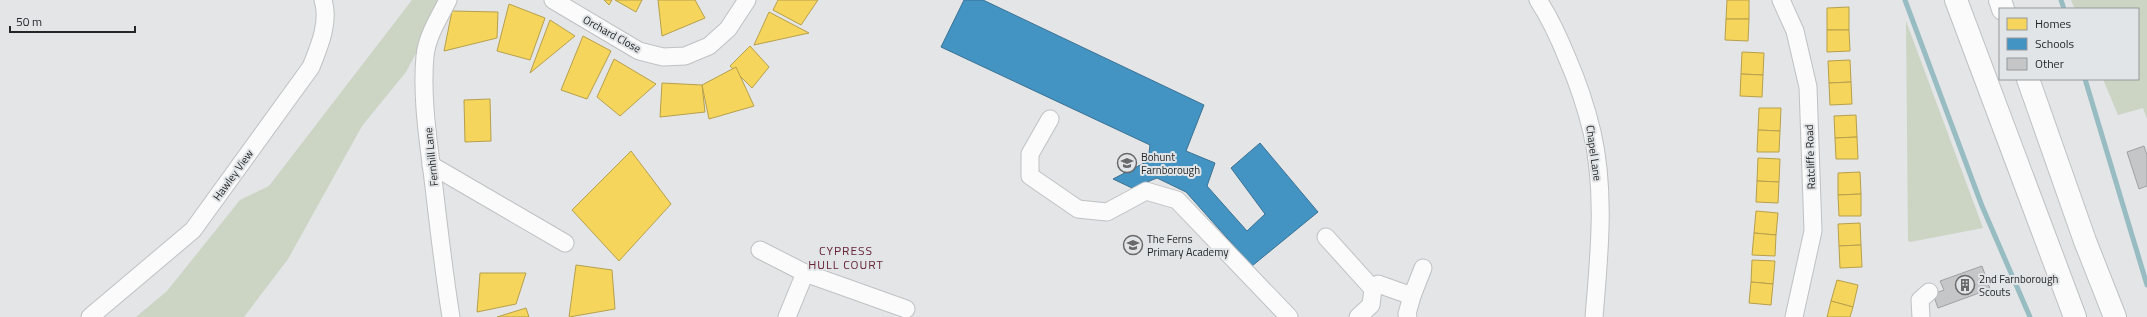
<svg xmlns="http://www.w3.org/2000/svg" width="2147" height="317" viewBox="0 0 2147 317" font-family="'Titillium Web',sans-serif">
  <rect width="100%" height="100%" fill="#e3e5e7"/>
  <!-- green -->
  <g fill="#ccd4c3">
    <polygon points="412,0 438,0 425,36 406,72 362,126 288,259 244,317 136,317 167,291 240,200 269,186"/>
    <polygon points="2071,0 2147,0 2147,119 2143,108 2118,115 2103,79 2138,79 2138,9 2075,9"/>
    <polygon points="1906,21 1983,228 1910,242 1908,241"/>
  </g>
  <!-- homes -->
  <g fill="#f6d55c" stroke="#b7a04c">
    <polygon points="604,0 612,0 609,5"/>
    <polygon points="615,0 642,0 636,12"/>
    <polygon points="658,0 695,0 705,18 662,36"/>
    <polygon points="778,0 818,0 801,25 773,10"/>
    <polygon points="1727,0 1749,0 1749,19 1726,19"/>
    <polygon points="509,4 545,18 530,60 497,51"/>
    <polygon points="1849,7 1849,30 1827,30 1827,8"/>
    <polygon points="452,11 498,12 497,38 444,51"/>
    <polygon points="769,12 809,33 754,45"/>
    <polygon points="1726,19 1749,19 1748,41 1725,40"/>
    <polygon points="550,20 575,36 530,73"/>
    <polygon points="1827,30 1849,30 1850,51 1827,52"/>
    <polygon points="583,36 611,51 587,99 561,90"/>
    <polygon points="750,46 769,67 752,88 730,66"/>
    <polygon points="1742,52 1764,53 1763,75 1741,74"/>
    <polygon points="614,59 656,84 620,116 597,97"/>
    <polygon points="1850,60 1851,82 1829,83 1828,61"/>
    <polygon points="736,67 754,106 709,119 702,85"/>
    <polygon points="1741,74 1763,75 1762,97 1740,96"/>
    <polygon points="1851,82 1852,104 1830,105 1829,83"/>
    <polygon points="662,83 702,85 705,112 660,117"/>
    <polygon points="490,99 491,141 465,142 464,100"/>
    <polygon points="1759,108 1781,108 1780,131 1758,130"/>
    <polygon points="1856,115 1857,137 1835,138 1834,116"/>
    <polygon points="1758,130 1780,131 1779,152 1757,152"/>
    <polygon points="1857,137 1858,159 1836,159 1835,138"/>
    <polygon points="631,151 671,204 619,261 572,210"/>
    <polygon points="1758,158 1780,159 1779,182 1757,181"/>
    <polygon points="1860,172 1861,194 1838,195 1838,173"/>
    <polygon points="1757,181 1779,182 1778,203 1756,202"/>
    <polygon points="1861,194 1861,216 1839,216 1838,195"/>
    <polygon points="1756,211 1778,213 1776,235 1754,233"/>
    <polygon points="1860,223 1861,245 1839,246 1838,224"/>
    <polygon points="1754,233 1776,235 1775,256 1752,255"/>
    <polygon points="1861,245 1862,267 1840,268 1839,246"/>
    <polygon points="1752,260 1775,261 1773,284 1751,282"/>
    <polygon points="576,265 612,270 615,309 569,317"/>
    <polygon points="480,273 526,273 516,304 477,312"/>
    <polygon points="1837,280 1858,285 1853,307 1831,301"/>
    <polygon points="1751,282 1773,284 1771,305 1749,303"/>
    <polygon points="1831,301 1853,307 1850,317 1827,317"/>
    <polygon points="526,308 529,317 497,317"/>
  </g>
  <!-- schools -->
  <polygon fill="#4393c3" stroke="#3a7294" points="964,0 983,0 1204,105 1186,151 1215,163 1207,186 1247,231 1265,214 1231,168 1260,143 1318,212 1252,266 1186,192 1157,178 1132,188 1113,179 1148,161 1150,145 941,47"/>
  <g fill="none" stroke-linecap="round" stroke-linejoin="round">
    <!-- stream -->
    <g stroke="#97bcc2" stroke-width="5">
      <polyline points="1905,0 1982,206 2030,317"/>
      <polyline points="2061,0 2064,9"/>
      <polyline points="2085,79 2147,285"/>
    </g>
  </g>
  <!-- building -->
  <g fill="#c4c6c8" stroke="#a0a1a3">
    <polygon points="2144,146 2147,155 2147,186 2139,189 2127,152"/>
    <polygon points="1982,266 1990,289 1938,308 1933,294 1944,290 1940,281"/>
  </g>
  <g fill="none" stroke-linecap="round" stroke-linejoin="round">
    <defs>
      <g id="minor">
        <path d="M448 0C439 18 427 36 425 56 421 99 429 145 434 187 439 230 444 274 451 317"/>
        <polyline points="553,0 639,51 663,57 685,56 709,46 728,29 747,0"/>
        <path d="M1538 0C1550 18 1560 40 1568 60 1578 83 1586 107 1592 132 1606 192 1599 257 1594 317"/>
        <polyline points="1781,0 1795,31 1808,87 1813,231 1794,317"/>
        <polyline points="1050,119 1030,154 1030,176 1078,209 1107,212 1146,191 1177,200 1289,317"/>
        <polyline points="431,165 565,243"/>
        <polyline points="1326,237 1373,289 1371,305 1358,317"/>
        <polyline points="760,250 805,273 906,309"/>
        <polyline points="1373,289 1378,284 1412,296 1407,314 1408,317"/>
        <polyline points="1412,296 1423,268"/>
        <path d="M90 317 193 230 311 67C319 47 330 22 323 0"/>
        <polyline points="787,317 805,273"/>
        <polyline points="1921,317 1920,300 1929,292"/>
      </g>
      <g id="highway">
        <polyline points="1956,0 2075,317"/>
        <polyline points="2000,0 2003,9"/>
        <polyline points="2028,79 2085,241 2115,317"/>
      </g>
    </defs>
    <!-- minor casing -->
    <use href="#minor" stroke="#bfc1c2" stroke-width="19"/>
    <!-- highway casing -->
    <use href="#highway" stroke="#bfc1c2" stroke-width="24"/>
    <!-- minor -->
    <use href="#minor" stroke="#fbfbfb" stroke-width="17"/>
    <!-- highway -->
    <use href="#highway" stroke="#fbfbfb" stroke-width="22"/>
  </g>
  <!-- icons -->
  <defs>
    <symbol id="school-ring" viewBox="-11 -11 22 22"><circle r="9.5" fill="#e2e5e8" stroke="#67696a" stroke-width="1.5"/><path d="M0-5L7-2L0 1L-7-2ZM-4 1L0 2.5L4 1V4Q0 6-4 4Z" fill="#67696a"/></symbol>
    <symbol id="building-ring" viewBox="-11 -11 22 22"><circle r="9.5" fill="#e2e5e8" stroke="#67696a" stroke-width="1.5"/><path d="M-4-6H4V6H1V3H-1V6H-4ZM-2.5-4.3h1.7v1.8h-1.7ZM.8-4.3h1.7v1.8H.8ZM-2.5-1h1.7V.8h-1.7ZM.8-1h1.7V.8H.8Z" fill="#67696a"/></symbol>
  </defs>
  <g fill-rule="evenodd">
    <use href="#school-ring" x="1116" y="152" width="22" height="22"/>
    <use href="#school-ring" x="1122" y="234" width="22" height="22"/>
    <use href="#building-ring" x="1954" y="274" width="22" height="22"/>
  </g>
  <g text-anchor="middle" stroke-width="4" stroke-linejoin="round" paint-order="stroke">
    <!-- street labels -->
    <g font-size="11" fill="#242627" stroke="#e2e5e8">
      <text transform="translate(612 34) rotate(29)" y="4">Orchard Close</text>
      <text transform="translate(1594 153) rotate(82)" y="4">Chapel Lane</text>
      <text transform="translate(431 157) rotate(-96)" y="4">Fernhill Lane</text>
      <text transform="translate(1810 157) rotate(-92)" y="4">Ratcliffe Road</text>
      <text transform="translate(233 175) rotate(-54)" y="4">Hawley View</text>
    </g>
    <!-- poi labels -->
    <g font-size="11" fill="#242627" stroke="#e2e5e8" text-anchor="start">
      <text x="1141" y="161">Bohunt<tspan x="1141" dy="13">Farnborough</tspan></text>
      <text x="1147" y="243">The Ferns<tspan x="1147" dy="13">Primary Academy</tspan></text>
      <text x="1979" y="283">2nd Farnborough<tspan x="1979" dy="13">Scouts</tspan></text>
    </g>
    <!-- neighbourhood labels -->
    <g font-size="12" letter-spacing="1" fill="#662132" stroke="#e2e5e8">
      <text x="846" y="255">CYPRESS<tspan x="846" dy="14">HULL COURT</tspan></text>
    </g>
  </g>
  <!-- legend -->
  <rect x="1999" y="8" width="140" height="72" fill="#e2e5e8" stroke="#96999b"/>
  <rect x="2007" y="18" width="20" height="12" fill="#f6d55c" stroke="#96999b"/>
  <text x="2035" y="28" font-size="12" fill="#242627">Homes</text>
  <rect x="2007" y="38" width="20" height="12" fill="#4393c3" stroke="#96999b"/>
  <text x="2035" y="48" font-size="12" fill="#242627">Schools</text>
  <rect x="2007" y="58" width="20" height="12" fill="#c4c6c8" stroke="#96999b"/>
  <text x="2035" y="68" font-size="12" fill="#242627">Other</text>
  <!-- scale -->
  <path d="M10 26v6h125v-6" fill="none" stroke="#242627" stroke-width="2"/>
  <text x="16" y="26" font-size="12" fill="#242627" stroke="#e2e5e8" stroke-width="3" paint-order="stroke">50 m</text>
</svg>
